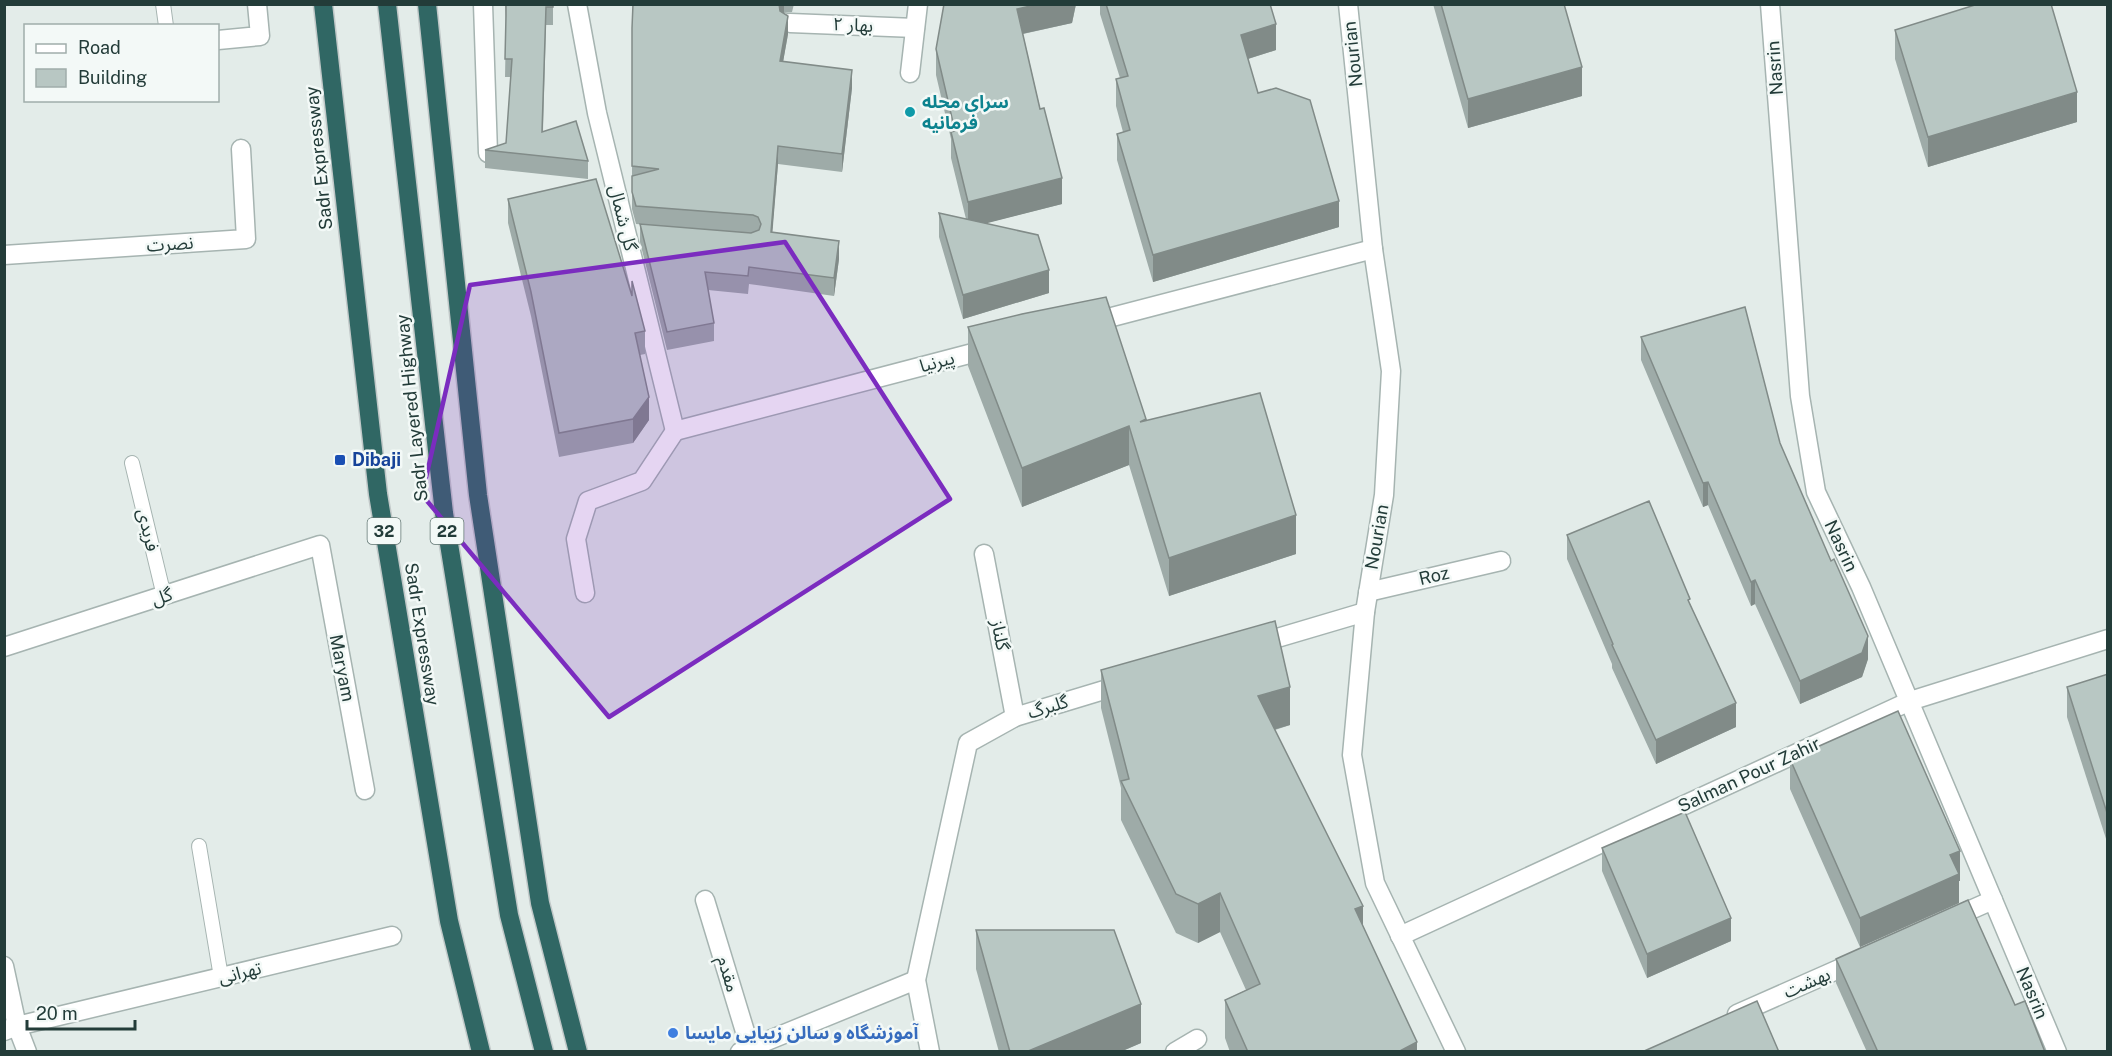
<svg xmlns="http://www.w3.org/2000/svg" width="2112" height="1056" viewBox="0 0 2112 1056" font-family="'Public Sans','Noto Sans Arabic',sans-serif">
  <rect width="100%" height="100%" fill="#e3ece9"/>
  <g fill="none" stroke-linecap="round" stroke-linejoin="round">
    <defs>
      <g id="lane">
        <polyline points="163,4 166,26"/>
        <polyline points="132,463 164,596"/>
        <polyline points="199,846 221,977"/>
      </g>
      <g id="street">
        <polyline points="483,4 488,153"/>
        <polyline points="577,4 597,113 675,431"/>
        <polyline points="1348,4 1373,249 1391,371 1384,495 1365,612 1352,755 1375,883 1456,1052"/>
        <polyline points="1770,4 1800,396 1816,492 1861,587 2057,1052"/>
        <polyline points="790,23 915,28"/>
        <polyline points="218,40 260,36 257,4"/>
        <polyline points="910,73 918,4"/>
        <polyline points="4,255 246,239 241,149"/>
        <polyline points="1089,323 1373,249"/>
        <polyline points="675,431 992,348"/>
        <polyline points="984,554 1015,717"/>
        <polyline points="1368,592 1501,561"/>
        <polyline points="585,593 576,539 588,501 642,481 675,431"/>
        <polyline points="1257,644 1365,612"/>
        <polyline points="4,647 320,545 365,790"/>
        <polyline points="705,900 750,1048"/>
        <polyline points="1950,919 1993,900"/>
        <polyline points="1400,936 1910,701 2108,639"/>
        <polyline points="4,966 17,1026 27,1052"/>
        <polyline points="1737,1014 1857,961"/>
        <polyline points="4,1031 17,1026 392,936"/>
        <polyline points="740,1052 916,980"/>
        <polyline points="930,1052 916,980 968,743 1015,717 1124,684"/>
        <polyline points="1175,1052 1197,1039"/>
      </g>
      <g id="highway">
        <polyline points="323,4 378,494 449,921 481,1052"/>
        <polyline points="387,4 444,513 509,915 544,1052"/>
        <polyline points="427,4 478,495 540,903 578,1052"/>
      </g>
    </defs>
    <!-- lane casing -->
    <use href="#lane" stroke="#a6b4b1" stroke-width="16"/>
    <!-- street casing -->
    <use href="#street" stroke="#a6b4b1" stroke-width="21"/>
    <!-- highway casing -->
    <use href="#highway" stroke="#c1c8c8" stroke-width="21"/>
    <!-- lane -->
    <use href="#lane" stroke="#fff" stroke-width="14"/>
    <!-- street -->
    <use href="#street" stroke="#fff" stroke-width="18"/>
    <!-- highway -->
    <use href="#highway" stroke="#306764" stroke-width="18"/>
  </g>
  <!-- wall -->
  <g fill="#9eaba8">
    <polygon points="505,4 553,4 553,25 546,25 543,131 588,161 588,179 485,168 485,150 506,143 511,77 505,77 506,26"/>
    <polygon points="633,4 794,4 792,12 784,13 788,34 783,62 852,88 842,172 778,164 772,232 839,259 834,296 749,284 748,294 708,290 714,323 714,341 667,350 640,242 640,224 752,233 636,224 632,209 632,28"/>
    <polygon points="944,4 1076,4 1072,23 1023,34 1062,204 986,223 1049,293 963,319 939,237 939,213 966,219 951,158 951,139 936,75 936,49"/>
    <polygon points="1100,4 1270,4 1276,50 1248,59 1258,93 1339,227 1153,282 1117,160 1117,134 1123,132 1116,106 1116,79 1120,78 1100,14"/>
    <polygon points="1433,4 1564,4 1582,96 1468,128"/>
    <polygon points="1895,30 2077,122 1928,167 1895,59"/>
    <polygon points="508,199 632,296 645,331 645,354 640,355 649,420 633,443 559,457 531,316 508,223"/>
    <polygon points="968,327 1146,420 1296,554 1169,596 1129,465 1022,507 968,366"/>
    <polygon points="1641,337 1780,443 1868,659 1862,677 1800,704 1755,604 1751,606 1708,505 1703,507 1641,360"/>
    <polygon points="1567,535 1690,604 1736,727 1656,764 1612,668 1612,664 1567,559"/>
    <polygon points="1101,670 1290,725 1275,730 1363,926 1417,1052 1230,1052 1225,1038 1225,1000 1246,990 1220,932 1198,943 1176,933 1121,820 1121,788 1101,708"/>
    <polygon points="2108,674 2108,845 2067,717 2067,687"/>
    <polygon points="1790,759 1960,881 1959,881 1959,903 1860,947 1790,789"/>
    <polygon points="1602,848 1731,941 1647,978 1602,871"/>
    <polygon points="976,930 1141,1043 1120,1052 999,1052 976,969"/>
    <polygon points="1836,959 2015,1005 2045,1052 1867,1052 1836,983"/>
  </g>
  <!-- shaded-wall -->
  <g fill="#818b88">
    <polygon points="779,4 784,4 784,13 779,22"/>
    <polygon points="1039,4 1076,4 1072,23 1017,35 1017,9"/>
    <polygon points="788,16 788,34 780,79 780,61"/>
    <polygon points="1276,24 1276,50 1241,61 1241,35"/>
    <polygon points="1582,67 1582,96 1468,128 1468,99"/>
    <polygon points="852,70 852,88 842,172 842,154"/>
    <polygon points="2077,92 2077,122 1928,167 1928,137"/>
    <polygon points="778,146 778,164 771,250 771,232"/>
    <polygon points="1062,178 1062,204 968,228 968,202"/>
    <polygon points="1339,201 1339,227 1153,282 1153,255"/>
    <polygon points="839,241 839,259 834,296 834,278"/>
    <polygon points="1049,270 1049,293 963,319 963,295"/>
    <polygon points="649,397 649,420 633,443 633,419"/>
    <polygon points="1129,426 1129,465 1022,507 1022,468"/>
    <polygon points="1708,482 1708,505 1703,507 1703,483"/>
    <polygon points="1296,515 1296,554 1169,596 1169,558"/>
    <polygon points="1755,580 1755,604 1751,606 1751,582"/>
    <polygon points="1868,636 1868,659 1862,677 1800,704 1800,681"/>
    <polygon points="1290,687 1290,725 1258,734 1258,696"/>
    <polygon points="1736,703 1736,727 1656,764 1656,740"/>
    <polygon points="1960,851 1960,881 1959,881 1959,903 1860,947 1860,918 1950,855"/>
    <polygon points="1220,893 1220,932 1198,943 1198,904"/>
    <polygon points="1363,906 1363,944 1355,909"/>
    <polygon points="1731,918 1731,941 1647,978 1647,954"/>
    <polygon points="1141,1004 1141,1043 1120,1052 1026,1052"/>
    <polygon points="1417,1042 1417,1052 1398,1052"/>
  </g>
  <!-- building -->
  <g fill="#b8c7c3" stroke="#818b88" stroke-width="1.5">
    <polygon points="506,4 553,4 553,7 546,7 542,132 576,121 588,161 485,150 506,143 512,59 505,59 506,16"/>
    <polygon points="633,4 779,4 780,11 788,16 780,61 852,70 842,154 778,146 771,232 839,241 834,278 749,267 748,276 705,272 714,323 667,332 640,224 751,233 759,230 761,224 758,217 753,215 636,206 632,192 632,176 659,169 632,166 632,28"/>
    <polygon points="944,4 1039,4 1017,9 1040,109 1044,108 1062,178 968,202 951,132 955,131 936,49"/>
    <polygon points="1106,4 1270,4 1276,24 1241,35 1258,93 1276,88 1310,100 1339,201 1153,255 1117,134 1130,130 1116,79 1128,76"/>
    <polygon points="1441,4 1564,4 1582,67 1468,99"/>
    <polygon points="1978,4 2051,4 2077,92 1928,137 1895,30"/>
    <polygon points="596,179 632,296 632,281 645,331 635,333 649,397 633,419 559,433 531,292 508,199"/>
    <polygon points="939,213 1038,235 1049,270 963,295"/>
    <polygon points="1106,297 1146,419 1140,422 1260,393 1296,515 1169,558 1129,426 1022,468 968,327 1022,314"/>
    <polygon points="1745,307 1780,443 1831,561 1834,559 1868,636 1862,653 1800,681 1755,580 1751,582 1708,482 1703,483 1641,337"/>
    <polygon points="1649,501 1690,599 1688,600 1736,703 1656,740 1612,645 1613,644 1567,535"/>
    <polygon points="1275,621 1290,687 1258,696 1363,906 1355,909 1417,1042 1398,1052 1248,1052 1225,1000 1260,984 1220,893 1198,904 1176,894 1121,781 1129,779 1101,670"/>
    <polygon points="2108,674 2108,816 2067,687"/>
    <polygon points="1898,711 1960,851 1950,855 1959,874 1860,918 1790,759"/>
    <polygon points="1685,812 1731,918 1647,954 1602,848"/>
    <polygon points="1968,900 2015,1005 2025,1001 2045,1052 1878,1052 1836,959"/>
    <polygon points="976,930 1114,930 1141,1004 1026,1052 1010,1052"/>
    <polygon points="1757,1001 1779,1052 1642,1052"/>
  </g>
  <!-- marked area -->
  <path fill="#7b2cbf" fill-opacity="0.2" stroke="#7b2cbf" stroke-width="4.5" stroke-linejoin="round" d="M785 242 950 499 609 717 422 495 470 285Z"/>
  <!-- markers -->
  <circle fill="#0f9aa8" stroke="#f3f9f7" stroke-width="2" cx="910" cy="112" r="6"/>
  <rect fill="#1a4fb4" stroke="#f3f9f7" stroke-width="2" x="334" y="454" width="12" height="12" rx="3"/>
  <circle fill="#3f7fe0" stroke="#f3f9f7" stroke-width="2" cx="673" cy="1033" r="6"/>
  <g text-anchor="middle" stroke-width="5" stroke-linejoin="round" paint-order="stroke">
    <!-- shield labels -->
    <g fill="#f3f9f7" stroke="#617572" stroke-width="1.5">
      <rect x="367.5" y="518" width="33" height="26" rx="4.5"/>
      <rect x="430.5" y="518" width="33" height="26" rx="4.5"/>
    </g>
    <g font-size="16" font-weight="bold" fill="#233c39">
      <text x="384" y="537">32</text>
      <text x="447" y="537">22</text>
    </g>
    <!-- street labels -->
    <g font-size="18" fill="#233c39" stroke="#f3f9f7">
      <text transform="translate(853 25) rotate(3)" y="6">بهار ۲</text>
      <text transform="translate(1353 54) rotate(-96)" y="6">Nourian</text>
      <text transform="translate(1775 68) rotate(-94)" y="6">Nasrin</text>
      <text transform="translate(319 158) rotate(-96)" y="6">Sadr Expressway</text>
      <text transform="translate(623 218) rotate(76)" y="6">گل شمال</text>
      <text transform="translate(170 244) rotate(-4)" y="6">نصرت</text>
      <text transform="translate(937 362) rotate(-15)" y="6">پیرنیا</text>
      <text transform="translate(412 408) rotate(-96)" y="6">Sadr Layered Highway</text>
      <text transform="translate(148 530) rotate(77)" y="6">فریدی</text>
      <text transform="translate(1377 537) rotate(-80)" y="6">Nourian</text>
      <text transform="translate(1841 546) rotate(65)" y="6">Nasrin</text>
      <text transform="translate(1434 576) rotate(-13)" y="6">Roz</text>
      <text transform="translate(162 597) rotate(-18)" y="6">گل</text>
      <text transform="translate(422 634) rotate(81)" y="6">Sadr Expressway</text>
      <text transform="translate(1000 635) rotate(79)" y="6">گلناز</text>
      <text transform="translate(342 668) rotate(79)" y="6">Maryam</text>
      <text transform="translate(1048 707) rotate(-17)" y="6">گلبرگ</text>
      <text transform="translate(1749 775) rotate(-25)" y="6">Salman Pour Zahir</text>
      <text transform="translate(240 973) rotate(-14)" y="6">تهرانی</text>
      <text transform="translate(728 974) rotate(73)" y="6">مقدم</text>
      <text transform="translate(1807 983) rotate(-24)" y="6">بهشت</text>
      <text transform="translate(2032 993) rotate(67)" y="6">Nasrin</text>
    </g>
    <!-- culture labels -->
    <g font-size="18" font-weight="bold" fill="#0d838f" stroke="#f3f9f7" text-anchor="start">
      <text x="922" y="108">سرای محله<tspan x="922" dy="21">فرمانیه</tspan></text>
    </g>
    <!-- transit labels -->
    <g font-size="18" font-weight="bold" fill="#164399" stroke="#f3f9f7" text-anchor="start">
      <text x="352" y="466">Dibaji</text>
    </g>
    <!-- shop labels -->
    <g font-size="18" font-weight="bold" fill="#366cbe" stroke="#f3f9f7" text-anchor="start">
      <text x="685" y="1039">آموزشگاه و سالن زیبایی مایسا</text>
    </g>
  </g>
  <!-- border -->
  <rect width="2112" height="1056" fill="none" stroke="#233c39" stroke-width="12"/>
  <!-- legend -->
  <rect x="24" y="24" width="195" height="78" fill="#f3f9f7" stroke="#a0adab" stroke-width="1.5"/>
  <rect x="36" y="44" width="30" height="9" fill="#ffffff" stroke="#a0adab" stroke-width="1.5"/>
  <text x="78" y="54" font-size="18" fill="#233c39">Road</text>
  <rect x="36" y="69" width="30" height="18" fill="#b8c7c3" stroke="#a0adab" stroke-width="1.5"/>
  <text x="78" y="84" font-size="18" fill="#233c39">Building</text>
  <!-- scale -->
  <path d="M27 1020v9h108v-9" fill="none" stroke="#233c39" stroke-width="3"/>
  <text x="36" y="1020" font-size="18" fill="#233c39" stroke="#f3f9f7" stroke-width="4.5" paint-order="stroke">20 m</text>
</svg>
